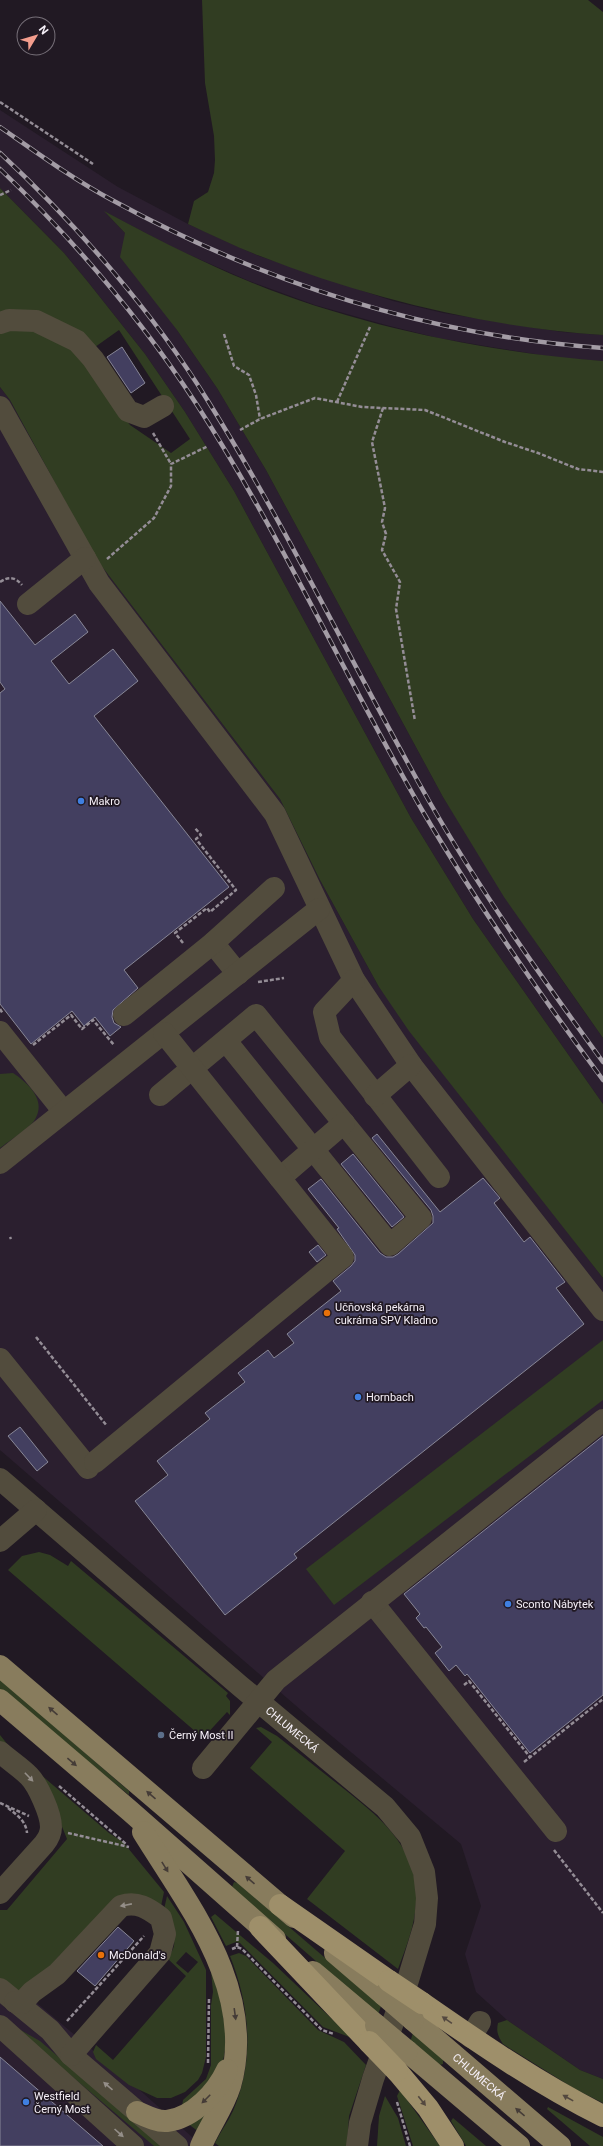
<svg xmlns="http://www.w3.org/2000/svg" width="603" height="2146" viewBox="0 0 603 2146" font-family="Roboto,sans-serif">
  <rect width="100%" height="100%" fill="#211923"/>
  <!-- built -->
  <g fill="#2b1f2f">
    <polygon points="0,110 118,187 188,224 259,256 393,301 443,313 562,332 603,335 603,361 560,358 491,347 438,338 386,325 315,305 249,281 176,249 105,212 125,233 177,330 217,388 266,470 443,797 543,953 603,1038 603,1104 473,919 411,818 234,491 185,412 145,354 88,282 64,253 0,188"/>
    <polygon points="0,387 10,400 97,560 280,799 320,880 379,987 603,1278 603,2079 580,2070 507,2020 476,1992 465,1954 481,1906 461,1844 309,1717 0,1450"/>
    <polygon points="0,1972 134,2085 202,2146 0,2146"/>
  </g>
  <!-- green -->
  <g fill="#313d22" fill-rule="evenodd">
    <path d="M202 0H588L603 12V335C485 327 370 299 260 256 236 247 212 235 188 224L194 201 208 192 214 173 215 160 214 136 205 83Z"/>
    <path d="M0 188 64 253 88 282 145 354 185 412 234 491 411 818 473 919 603 1104V1278L409 1031 379 987 320 880 280 799 97 560 10 400 0 387ZM119 330 190 439 171 453 130 425 81 357Z"/>
    <path d="M104 211C151 236 199 261 248 281 357 326 486 352 603 361V1038L504 897 443 797 266 470 217 388 177 330 120 257 125 233Z"/>
    <path d="M13 1073C28 1083 48 1101 34 1121 28 1129 9 1141 0 1148V1074Z"/>
    <polygon points="603,1340 603,1400 334,1605 306,1569"/>
    <polygon points="39,1552 50,1555 68,1566 71,1561 228,1693 226,1696 230,1701 230,1715 227,1712 203,1738 8,1570 22,1556"/>
    <polygon points="0,1679 129,1791 129,1795 0,1690"/>
    <path d="M261 1727 277 1736C298 1752 318 1769 339 1785 378 1816 419 1846 416 1902 415 1926 406 1947 398 1969L307 1899 345 1851 250 1768 272 1742 256 1728Z"/>
    <polygon points="0,1735 12,1750 109,1833 123,1842 164,1892 160,1911 148,1902 71,1952 60,1955 27,1992 15,1994 0,1982 0,1910 7,1910 67,1839 44,1782 0,1744"/>
    <polygon points="234,1882 238,1883 381,2006 378,2015 234,1890 232,1887"/>
    <path d="M167 1896 184 1922 206 1970V2057L202 2073 198 2080 185 2092 171 2098H157L129 2085 96 2059 93 2052 96 2045 113 2060 186 1976 167 1958C184 1938 166 1934 164 1915 163 1910 166 1902 167 1896ZM186 1952 198 1962 188 1973 176 1963Z"/>
    <polygon points="215,1914 273,1963 352,2038 323,2027 240,1943 236,1942 226,1946 211,1917"/>
    <path d="M239 1953 246 1956 318 2030 344 2042 366 2065 349 2116 347 2146H219L215 2143C220 2132 228 2122 233 2111 255 2060 250 2006 230 1956Z"/>
    <path d="M211 1971C222 1999 235 2052 215 2078 206 2089 192 2098 182 2106L183 2100 206 2079 211 2065V2005L213 1992Z"/>
    <path d="M507 2020 580 2070 603 2079V2103L575 2089 503 2044C498 2036 496 2032 498 2023Z"/>
    <polygon points="10,2024 40,2041 162,2146 154,2146"/>
    <polygon points="413,2033 443,2059 443,2064 440,2065 410,2042"/>
    <polygon points="400,2090 440,2146 413,2146 397,2096"/>
    <polygon points="385,2096 398,2118 406,2146 377,2146 379,2116"/>
    <polygon points="210,2105 199,2132 187,2123"/>
    <polygon points="548,2107 603,2137 603,2146 590,2146 547,2109"/>
    <polygon points="453,2118 486,2146 466,2146 451,2121"/>
  </g>
  <!-- building -->
  <g fill="#433f60" stroke="#888797">
    <polygon points="122,347 145,383 131,393 107,357"/>
    <polygon points="0,601 35,645 75,614 88,632 51,661 69,684 113,649 138,681 94,716 229,887 124,970 138,988 113,1010 112,1017 114,1023 121,1027 110,1036 95,1017 84,1026 72,1011 31,1044 0,1004 0,693 5,689 0,682"/>
    <polygon points="377,1134 440,1212 483,1178 500,1198 494,1203 524,1242 530,1237 565,1282 556,1288 584,1324 294,1554 297,1558 225,1615 135,1501 168,1475 157,1461 210,1419 205,1413 245,1382 238,1373 268,1350 274,1358 294,1343 287,1334 341,1291 333,1281 351,1266 355,1261 355,1255 337,1229 339,1228 308,1189 321,1179 380,1253 386,1257 393,1257 398,1254 433,1223 433,1216 431,1210 372,1138"/>
    <polygon points="353,1154 404,1217 392,1227 341,1164"/>
    <polygon points="318,1245 326,1255 317,1262 309,1252"/>
    <polygon points="20,1427 48,1462 37,1471 8,1436"/>
    <polygon points="603,1436 603,1695 530,1753 467,1674 465,1676 456,1665 449,1671 435,1653 442,1647 426,1627 424,1628 416,1618 420,1614 404,1594"/>
    <polygon points="118,1927 134,1941 95,1986 77,1971"/>
    <polygon points="0,2057 103,2146 0,2146"/>
  </g>
  <g fill="none" stroke-linecap="round" stroke-linejoin="round">
    <!-- path -->
    <g stroke="#948d96" stroke-width="2.5" stroke-dasharray="4 2" stroke-linecap="butt">
      <polyline points="0,102 93,164"/>
      <polyline points="0,195 11,190"/>
      <polyline points="224,334 234,366 249,375 256,395 260,419"/>
      <polyline points="337,402 370,327"/>
      <polyline points="383,408 372,442 385,508 382,522 386,534 382,550 400,582 396,609 415,721"/>
      <polyline points="240,430 260,419 315,398 362,407 425,410 505,442 538,453 578,469 603,472"/>
      <polyline points="153,433 171,464"/>
      <polyline points="107,559 154,518 171,486 171,464 208,446"/>
      <path d="M0 582C9 576 15 577 22 585"/>
      <polyline points="183,943 175,933 207,908 210,912 236,890 196,839 201,835 195,828"/>
      <polyline points="258,982 284,978"/>
      <polyline points="0,1009 3,1014"/>
      <polyline points="33,1045 71,1015 82,1029 93,1020 114,1045"/>
      <polyline points="10,1237 11,1239"/>
      <polyline points="36,1337 107,1426"/>
      <polyline points="464,1685 469,1681 530,1757"/>
      <polyline points="524,1762 603,1699"/>
      <polyline points="59,1786 126,1844"/>
      <polyline points="0,1803 29,1816"/>
      <path d="M8 1808C17 1815 26 1821 27 1833"/>
      <polyline points="68,1833 129,1847"/>
      <polyline points="554,1850 603,1913"/>
      <polyline points="237,1947 238,1930"/>
      <polyline points="232,1949 237,1947 242,1949 322,2030 334,2034"/>
      <polyline points="67,2021 144,1936"/>
      <polyline points="208,2063 209,1998"/>
      <polyline points="397,2102 410,2146"/>
    </g>
    <!-- minor -->
    <g stroke="#524c3d" stroke-width="22">
      <polyline points="0,323 9,320 36,321 77,341 93,359 128,411 144,417 163,406"/>
      <polyline points="0,407 99,583 275,814 354,980 411,1065 603,1310"/>
      <polyline points="28,604 85,558"/>
      <polyline points="213,943 238,974"/>
      <polyline points="354,980 324,1012 330,1037 439,1177"/>
      <polyline points="124,1015 213,943 274,888"/>
      <polyline points="0,1032 64,1112"/>
      <polyline points="160,1095 256,1015 421,1218 390,1245 226,1041"/>
      <polyline points="375,1096 411,1065"/>
      <polyline points="0,1163 319,909"/>
      <polyline points="280,1178 344,1123"/>
      <polyline points="0,1359 88,1468"/>
      <polyline points="95,1462 343,1257 164,1033"/>
      <path id="s1" d="M0 1479 240 1686 385 1807 410 1837 424 1872 427 1898 425 1924 408 1980 373 2079 360 2123 357 2146"/>
      <polyline points="0,1541 36,1510"/>
      <polyline points="372,1602 556,1831"/>
      <path d="M0 1752C9 1760 20 1767 29 1776 38 1785 51 1814 51 1827 51 1834 48 1839 44 1844L0 1893"/>
      <polyline points="203,1768 276,1680 603,1420"/>
      <polyline points="0,1989 50,2030 71,2055 177,2146"/>
      <path d="M15 2002 22 2003 32 1992 57 1974 121 1906C137 1901 148 1908 161 1918L165 1934 160 1953 71 2055"/>
      <polyline points="0,2026 133,2146"/>
      <polyline points="471,2037 480,2022"/>
    </g>
    <!-- major -->
    <g stroke="#887c5d" stroke-width="22">
      <polyline points="0,1666 294,1917"/>
      <polyline points="0,1700 130,1811 275,1939"/>
      <path d="M143 1832C190 1908 257 1991 230 2086 223 2108 210 2125 201 2146"/>
      <polyline points="335,1953 384,1995"/>
      <polyline points="313,1972 376,2025"/>
      <path id="s2" d="M413 2020 560 2146"/>
      <polyline points="407,2051 519,2146"/>
      <path d="M137 2112C146 2116 157 2122 167 2121 193 2118 217 2092 227 2070"/>
    </g>
    <!-- highway -->
    <g stroke="#9e8f6a" stroke-width="22">
      <polyline points="280,1905 389,1981"/>
      <polyline points="260,1927 369,2042"/>
      <path d="M422 2003C481 2044 539 2084 603 2116"/>
      <polyline points="397,2071 428,2108 453,2146"/>
    </g>
    <defs>
      <g id="rail">
        <path d="M0 127C36 152 73 179 112 200 264 283 430 336 603 348"/>
        <path d="M0 153C77 225 153 312 208 401 289 531 354 669 429 801 481 892 542 978 603 1062"/>
        <path d="M0 169C74 240 141 319 197 405 281 535 345 677 422 810 477 904 539 993 603 1080"/>
      </g>
    </defs>
    <!-- rail casing -->
    <use href="#rail" stroke="#a39ca5" stroke-width="4.5"/>
    <!-- rail -->
    <use href="#rail" stroke="#211923" stroke-width="3" stroke-dasharray="9" stroke-linecap="butt"/>
    <!-- major-bridge -->
    <g stroke="#887c5d" stroke-width="22">
      <polyline points="384,1995 413,2020"/>
      <polyline points="376,2025 407,2051"/>
    </g>
    <!-- highway-bridge -->
    <g stroke="#9e8f6a" stroke-width="22">
      <polyline points="389,1981 422,2003"/>
      <polyline points="369,2042 397,2071"/>
    </g>
  </g>
  <!-- one-way arrows -->
  <defs><path id="oneway-solid" d="M-6-.8H1V-3.2L6.5 0L1 3.2V.8H-6Z"/></defs>
  <g fill="#453c37">
    <use href="#oneway-solid" transform="translate(53 1711) rotate(-139)"/>
    <use href="#oneway-solid" transform="translate(72 1762) rotate(40)"/>
    <use href="#oneway-solid" transform="translate(151 1795) rotate(-139)"/>
    <use href="#oneway-solid" transform="translate(165 1867) rotate(58)"/>
    <use href="#oneway-solid" transform="translate(250 1880) rotate(-139)"/>
    <use href="#oneway-solid" transform="translate(235 2014) rotate(82)"/>
    <use href="#oneway-solid" transform="translate(206 2099) rotate(135)"/>
    <use href="#oneway-solid" transform="translate(520 2112) rotate(-140)"/>
  </g>
  <g fill="#948e88">
    <use href="#oneway-solid" transform="translate(29 1777) rotate(46)"/>
    <use href="#oneway-solid" transform="translate(126 1905) rotate(169)"/>
    <use href="#oneway-solid" transform="translate(108 2086) rotate(-139)"/>
    <use href="#oneway-solid" transform="translate(119 2133) rotate(42)"/>
  </g>
  <g fill="#53483f">
    <use href="#oneway-solid" transform="translate(447 2020) rotate(-145)"/>
    <use href="#oneway-solid" transform="translate(568 2098) rotate(-151)"/>
    <use href="#oneway-solid" transform="translate(422 2101) rotate(52)"/>
  </g>
  <!-- markers -->
  <g fill="#3f7fe0" stroke="#211923" stroke-width="1.5">
    <circle cx="81" cy="801" r="4"/>
    <circle cx="358" cy="1397" r="4"/>
    <circle cx="508" cy="1604" r="4"/>
    <circle cx="26" cy="2102" r="4"/>
  </g>
  <g fill="#e8710a" stroke="#211923" stroke-width="1.5">
    <circle cx="327" cy="1313" r="4"/>
    <circle cx="101" cy="1955" r="4"/>
  </g>
  <circle fill="#5c6f8a" stroke="#211923" stroke-width="1.5" cx="161" cy="1735" r="4"/>
  <g text-anchor="middle" stroke-width="3.5" stroke-linejoin="round" paint-order="stroke">
    <!-- poi labels -->
    <g font-size="11" fill="#f6f0f8" stroke="#211923" text-anchor="start">
      <text x="89" y="805">Makro</text>
      <text x="335" y="1311">Učňovská pekárna<tspan x="335" dy="13">cukrárna SPV Kladno</tspan></text>
      <text x="366" y="1401">Hornbach</text>
      <text x="516" y="1608">Sconto Nábytek</text>
      <text x="169" y="1739">Černý Most II</text>
      <text x="109" y="1959">McDonald's</text>
      <text x="34" y="2100">Westfield<tspan x="34" dy="13">Černý Most</tspan></text>
    </g>
    <!-- street labels -->
    <g font-size="11" fill="#f6f0f8" stroke="#211923">
      <text dy="4" stroke="none"><textPath href="#s1" startOffset="385">CHLUMECKÁ</textPath></text>
      <text dy="4" stroke="none"><textPath href="#s2" startOffset="87">CHLUMECKÁ</textPath></text>
    </g>
  </g>
  <!-- north arrow -->
  <g transform="translate(36 36) rotate(52)"><circle r="19" fill="#211923" stroke="#766f78"/>
  <path d="M0-3L7 15L0 10L-7 15Z" fill="#f49d8d"/>
  <text y="-6" font-size="11" font-weight="bold" text-anchor="middle" fill="#f6f0f8">N</text>
  </g>
</svg>
